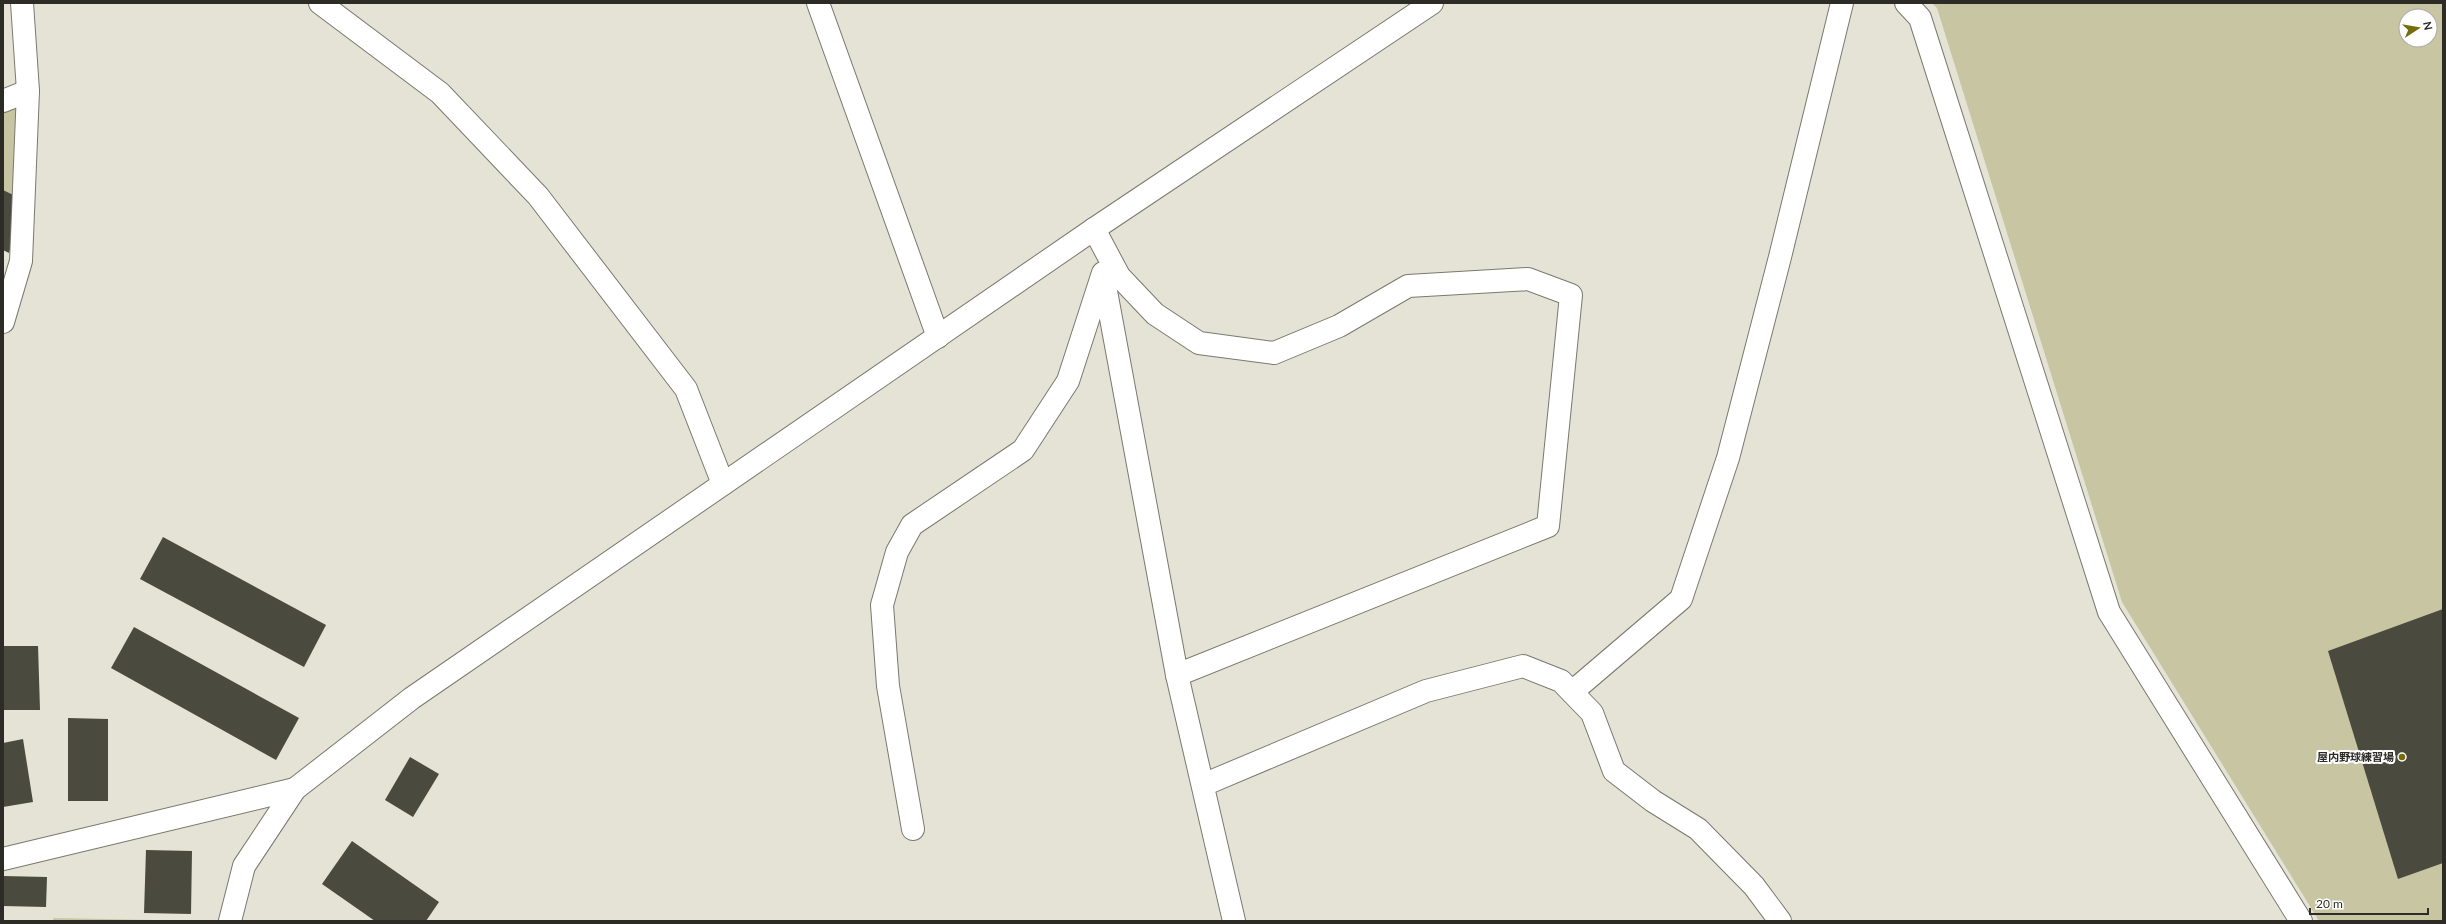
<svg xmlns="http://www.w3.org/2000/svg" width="2446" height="924" viewBox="0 0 2446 924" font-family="Lato,'Noto Sans JP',sans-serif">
  <rect width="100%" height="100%" fill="#e4e3d5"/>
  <!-- green -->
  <g fill="#c8c5a2" fill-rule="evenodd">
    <path d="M1932 3H2443V921H2319L2122 602 1937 8ZM2406 16H2430V40H2406Z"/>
    <polygon points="28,91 24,200 3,190 3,101"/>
    <polygon points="54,918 203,921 52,921"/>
  </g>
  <!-- building -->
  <g fill="#4b4a3e">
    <polygon points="3,190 24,200 9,253 3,250"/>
    <polygon points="163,537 326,625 304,667 140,579"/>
    <polygon points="2443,609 2443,863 2398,879 2328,651"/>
    <polygon points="134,627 299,718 276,760 111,668"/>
    <polygon points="3,646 38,646 40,710 3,710"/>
    <polygon points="68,718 108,719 108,801 68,801"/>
    <polygon points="23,739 33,802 3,807 3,743"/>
    <polygon points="410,757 439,774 413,817 385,800"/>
    <polygon points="352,841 439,902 426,921 375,921 322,884"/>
    <polygon points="146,850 192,851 191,914 144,913"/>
    <polygon points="3,876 47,877 46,907 3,906"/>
  </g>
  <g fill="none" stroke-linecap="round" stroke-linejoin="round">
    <defs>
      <g id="minor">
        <polyline points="320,3 440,93 538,196 686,389 723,484"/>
        <polyline points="818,3 938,337"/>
        <polyline points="1906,3 1920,18 2109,612 2301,921"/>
        <polyline points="3,101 28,91"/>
        <polyline points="1094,229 1119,276 1155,314 1199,343 1274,353 1339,326 1408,286 1528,279 1571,295 1548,526 1177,675 1234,921"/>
        <polyline points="1103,275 1177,675"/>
        <polyline points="3,322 21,261 28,91 22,3"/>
        <polyline points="1572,692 1681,599 1728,458 1780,257 1842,3"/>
        <polyline points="1203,785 1426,691 1523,666 1561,681 1592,713 1614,771 1653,801 1698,829 1754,886 1780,921"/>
        <polyline points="913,829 888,686 882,605 897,552 912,525 1023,450 1068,381 1103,273"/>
        <polyline points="3,859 295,789"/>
        <polyline points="230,921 244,866 295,789 412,698 1094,229 1432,3"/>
      </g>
    </defs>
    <!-- minor casing -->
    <use href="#minor" stroke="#7a796d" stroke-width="24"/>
    <!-- minor -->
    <use href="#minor" stroke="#fff" stroke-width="22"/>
  </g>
  <!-- markers -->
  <circle fill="#766d09" stroke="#fff" stroke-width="1.5" cx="2402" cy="757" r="4"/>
  <g text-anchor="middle" stroke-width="4" stroke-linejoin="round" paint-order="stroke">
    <!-- poi labels -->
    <g font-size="11" font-weight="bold" fill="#2c2b26" stroke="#fff" text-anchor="end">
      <text x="2394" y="761">屋内野球練習場</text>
    </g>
  </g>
  <!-- border -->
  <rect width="2446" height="924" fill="none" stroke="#2c2b26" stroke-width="8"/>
  <!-- north arrow -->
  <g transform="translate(2418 28) rotate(78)"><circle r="19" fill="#ffffff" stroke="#abaaa8"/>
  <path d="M0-3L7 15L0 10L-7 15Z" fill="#766d09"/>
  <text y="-6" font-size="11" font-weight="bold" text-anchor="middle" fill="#2c2b26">N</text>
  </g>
  <!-- scale -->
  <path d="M2310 908v6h118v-6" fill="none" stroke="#2c2b26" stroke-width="2"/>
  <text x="2316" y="908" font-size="12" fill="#2c2b26" stroke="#ffffff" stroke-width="3" paint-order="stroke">20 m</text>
</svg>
